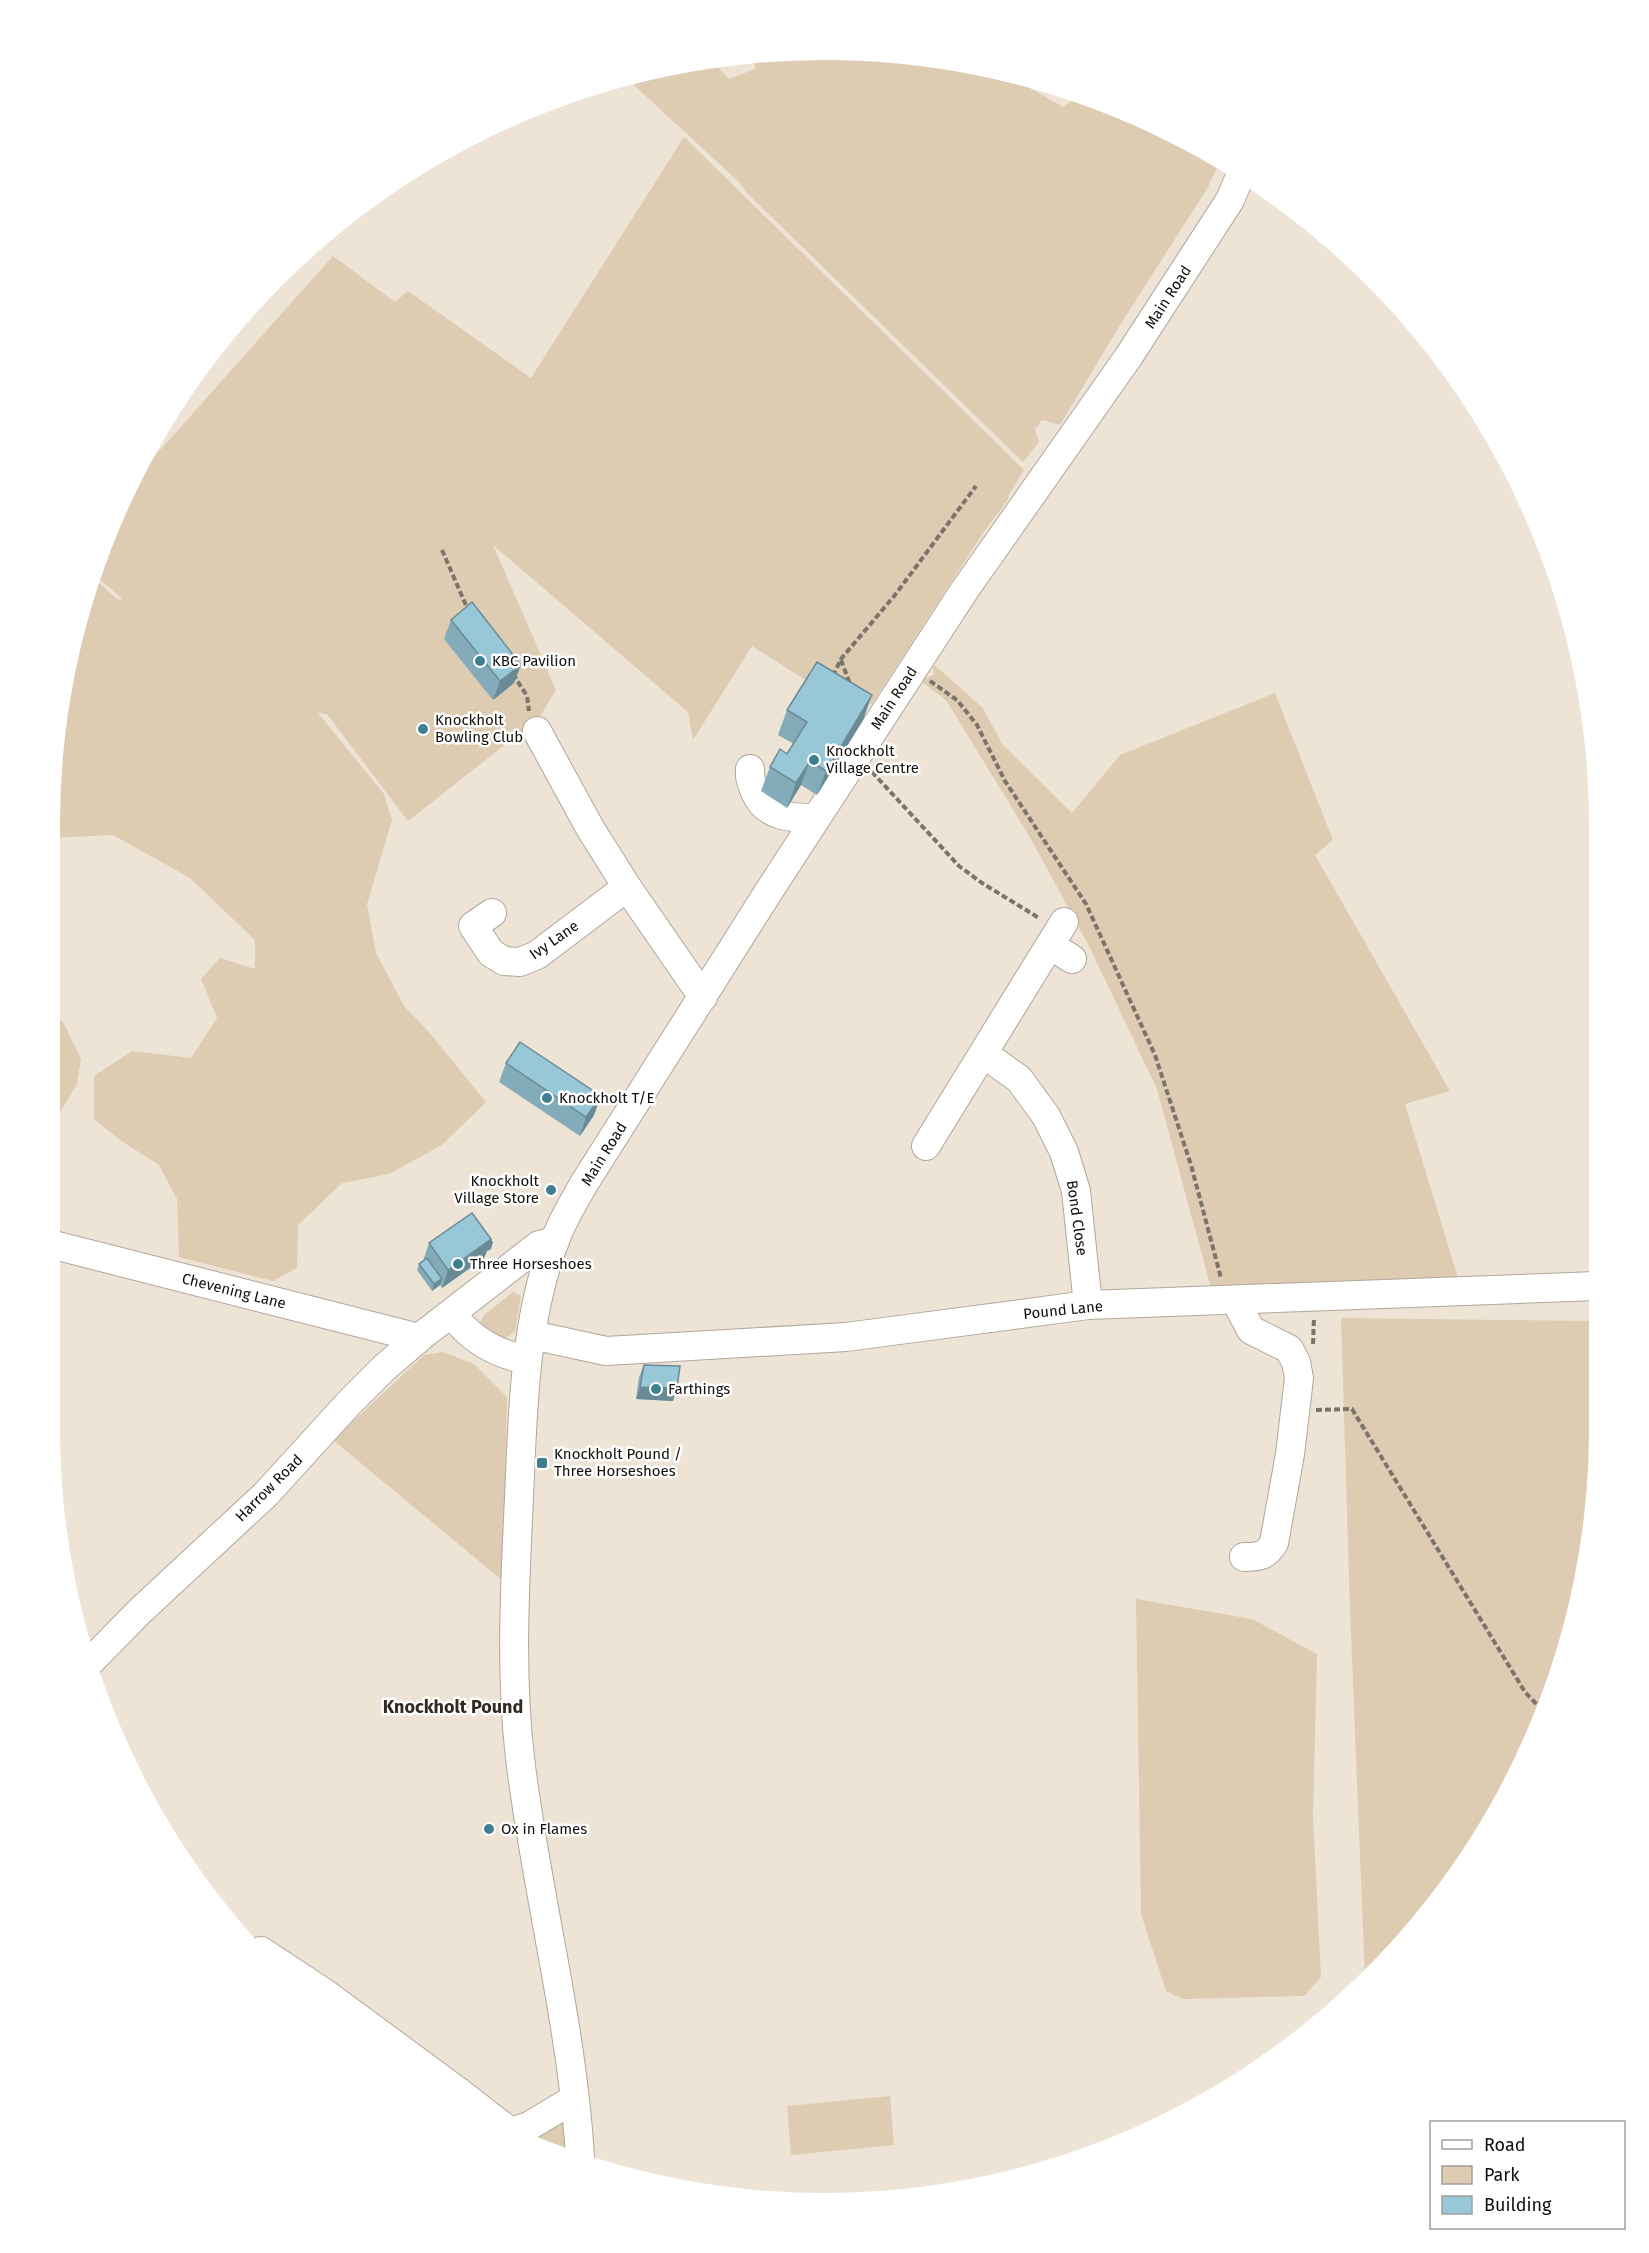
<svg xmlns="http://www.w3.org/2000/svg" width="1649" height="2253" viewBox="0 0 1649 2253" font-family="'Fira Sans',sans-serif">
  <rect width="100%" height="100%" fill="#eee4d6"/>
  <!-- green -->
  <g fill="#ddcbb2">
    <polygon points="773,51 925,56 1009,76 1063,107 1082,95 1212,153 1221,160 1207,189 1120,325 1060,425 1042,420 1035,429 1039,442 1023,462 748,194 738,181 624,76 712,61 729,79 755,69 754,54"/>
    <polygon points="684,137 1024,470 1008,496 1009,498 983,533 872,704 850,702 817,681 804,679 752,646 693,740 688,712 493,545 556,690 539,718 408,821 327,714 318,713 384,794 392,820 367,904 376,953 404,1006 428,1031 486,1102 442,1145 389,1174 342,1183 298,1225 297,1268 273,1281 179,1257 177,1199 159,1165 120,1140 94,1119 94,1076 132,1051 191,1058 217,1018 201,979 220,958 255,969 255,940 190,878 113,835 50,838 50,824 76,624 92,576 118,600 123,599 93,574 109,528 136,477 333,256 395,302 408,291 531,378"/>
    <polygon points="932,663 983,708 1002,744 1072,813 1120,755 1275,693 1333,840 1315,855 1450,1091 1405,1104 1459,1281 1212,1292 1157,1089 1089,946 1031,839 946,700 919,680 934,675"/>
    <polygon points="50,1014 63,1022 81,1059 77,1084 50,1129"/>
    <polygon points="513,1292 521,1296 515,1331 501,1342 493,1339 480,1323 484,1315"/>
    <polygon points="1341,1318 1597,1321 1598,1480 1573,1629 1519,1772 1407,1939 1365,1979 1350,1609"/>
    <polygon points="443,1352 474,1364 507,1397 503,1581 333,1440 424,1355"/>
    <polygon points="1136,1599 1252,1619 1317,1654 1313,1816 1321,1977 1304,1996 1183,1999 1166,1991 1141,1914"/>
    <polygon points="890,2096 894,2145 791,2155 787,2106"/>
    <polygon points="563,2112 568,2153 533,2141 527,2134"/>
  </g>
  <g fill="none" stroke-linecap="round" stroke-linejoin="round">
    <defs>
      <g id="minor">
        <polyline points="537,731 590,828 627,887 703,997"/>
        <path d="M750 769C749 778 752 784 755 792 766 818 792 818 816 818"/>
        <polyline points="492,913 473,926 491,953 504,961 520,962 537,955 627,887"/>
        <polyline points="1050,945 1072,959"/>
        <polyline points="984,1054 1019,1079 1046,1116 1064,1152 1076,1191 1088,1305"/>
        <polyline points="926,1146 1064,922"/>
        <polyline points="50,1244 419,1338"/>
        <path d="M1235 1300 1251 1330 1289 1349 1296 1362 1299 1378 1290 1454 1274 1543C1266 1556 1259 1557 1244 1557"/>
        <path d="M452 1314C471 1340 496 1354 527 1360"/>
        <polyline points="532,1335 606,1351 846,1337 1088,1305 1597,1286"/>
        <polyline points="88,1664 139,1612 266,1494 349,1403 384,1368 419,1338 539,1245 555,1241"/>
        <polyline points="261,1951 326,1994 459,2092 513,2134"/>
        <polyline points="510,2132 529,2126 574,2099"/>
        <path d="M580 2157C572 2023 536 1891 520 1758 509 1663 516 1570 520 1475 523 1398 527 1312 555 1240 563 1219 574 1201 585 1182L769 891 964 591 1129 356 1230 200 1241 174"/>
      </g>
    </defs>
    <!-- minor casing -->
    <use href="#minor" stroke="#b0a79a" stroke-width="30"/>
    <!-- path -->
    <g stroke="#7a746a" stroke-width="4" stroke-dasharray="6 3" stroke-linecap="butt">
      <polyline points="442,550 468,610"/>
      <polyline points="841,660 850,684"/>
      <polyline points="513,674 527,696 529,711"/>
      <polyline points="833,676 841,659 895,595 976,486"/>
      <polyline points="930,681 957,700 977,725 1005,781 1086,904 1155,1055 1191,1165 1221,1278"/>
      <polyline points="872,772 959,866 982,883 1039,918"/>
      <polyline points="1313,1344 1314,1318"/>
      <polyline points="1316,1410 1352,1409 1525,1692 1542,1710"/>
    </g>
    <!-- minor -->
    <use href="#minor" stroke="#fff" stroke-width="28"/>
  </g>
  <!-- wall -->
  <g fill="#83abb9">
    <polygon points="451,620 514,683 493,700 444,639"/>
    <polygon points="787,710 863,720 817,795 801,785 787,808 761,791 770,767 787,754 794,744 778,735"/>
    <polygon points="506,1063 601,1096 594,1115 580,1136 499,1082"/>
    <polygon points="429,1243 491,1249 487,1251 484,1258 442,1288 440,1285 432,1291 417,1270 419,1264 423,1261"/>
    <polygon points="644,1365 673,1401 636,1399 639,1377"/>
  </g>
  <!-- shaded-wall -->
  <g fill="#6a8b96">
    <polygon points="521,665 514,683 493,700 500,681"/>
    <polygon points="872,695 863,720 817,795 826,771"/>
    <polygon points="810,761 801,785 787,808 796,783"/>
    <polygon points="601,1096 594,1115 580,1136 586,1117"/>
    <polygon points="491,1239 493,1242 491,1249 487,1251 484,1258 442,1288 448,1270"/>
    <polygon points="442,1279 440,1285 432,1291 434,1284"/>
    <polygon points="640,1387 677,1388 673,1401 636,1399"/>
  </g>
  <!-- building -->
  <g fill="#98c7d7" stroke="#6a8b96" stroke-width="1.5">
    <polygon points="472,602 521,665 500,681 451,620"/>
    <polygon points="817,662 872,695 826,771 810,761 796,783 770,767 780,749 787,754 807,722 787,710"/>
    <polygon points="520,1042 601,1096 586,1117 506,1063"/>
    <polygon points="472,1213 491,1239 448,1270 429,1243"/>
    <polygon points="427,1258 442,1279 434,1284 419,1264"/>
    <polygon points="644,1365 680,1366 677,1388 640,1387"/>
  </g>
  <!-- markers -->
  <g fill="#3e7f92" stroke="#fff" stroke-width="2">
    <circle cx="480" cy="661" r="6"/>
    <circle cx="423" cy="729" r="6"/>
    <circle cx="814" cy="760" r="6"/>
    <circle cx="547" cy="1098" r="6"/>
    <circle cx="551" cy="1190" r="6"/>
    <circle cx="458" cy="1264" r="6"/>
    <circle cx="656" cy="1389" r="6"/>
    <rect x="536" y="1457" width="12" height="12" rx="3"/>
    <circle cx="489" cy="1829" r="6"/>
  </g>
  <g text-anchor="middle" stroke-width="5" stroke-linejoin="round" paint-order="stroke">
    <!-- street labels -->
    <g font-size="15" fill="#120f0a" stroke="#fff">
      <text transform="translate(1168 297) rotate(-57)" y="5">Main Road</text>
      <text transform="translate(894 698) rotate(-57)" y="5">Main Road</text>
      <text transform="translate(554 940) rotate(-35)" y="5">Ivy Lane</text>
      <text transform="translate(604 1154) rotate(-58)" y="5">Main Road</text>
      <text transform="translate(1077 1218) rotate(82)" y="5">Bond Close</text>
      <text transform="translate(234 1291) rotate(14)" y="5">Chevening Lane</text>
      <text transform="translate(1063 1310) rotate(-6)" y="5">Pound Lane</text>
      <text transform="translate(269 1488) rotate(-45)" y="5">Harrow Road</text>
    </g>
    <!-- poi labels -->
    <g font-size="15" fill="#120f0a" stroke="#fff" text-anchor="start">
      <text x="492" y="666">KBC Pavilion</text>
      <text x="435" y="725">Knockholt<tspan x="435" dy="17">Bowling Club</tspan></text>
      <text x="826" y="756">Knockholt<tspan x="826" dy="17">Village Centre</tspan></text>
      <text x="559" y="1103">Knockholt T/E</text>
      <text x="539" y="1186" text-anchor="end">Knockholt<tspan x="539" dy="17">Village Store</tspan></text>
      <text x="470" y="1269">Three Horseshoes</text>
      <text x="668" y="1394">Farthings</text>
      <text x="554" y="1459">Knockholt Pound /<tspan x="554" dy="17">Three Horseshoes</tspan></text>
      <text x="501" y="1834">Ox in Flames</text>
    </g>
    <!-- quarter labels -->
    <g font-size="18" font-weight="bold" fill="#322a20" stroke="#fff">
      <text x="453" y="1713">Knockholt Pound</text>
    </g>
  </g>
  <!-- crop -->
  <path d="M0 0H1649V2253H0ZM824 60H825A764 764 0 0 1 1589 824V1429A764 764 0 0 1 825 2193H824A764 764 0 0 1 60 1429V824A764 764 0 0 1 824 60Z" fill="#fff" fill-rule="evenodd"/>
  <!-- legend -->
  <rect x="1430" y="2121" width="195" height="108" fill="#ffffff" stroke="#a09f9d" stroke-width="1.5"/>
  <rect x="1442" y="2140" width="30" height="9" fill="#ffffff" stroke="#a09f9d" stroke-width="1.5"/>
  <text x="1484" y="2151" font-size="18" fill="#120f0a">Road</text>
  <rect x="1442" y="2166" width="30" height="18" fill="#ddcbb2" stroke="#a09f9d" stroke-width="1.5"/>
  <text x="1484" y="2181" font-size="18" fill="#120f0a">Park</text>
  <rect x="1442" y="2196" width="30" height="18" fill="#98c7d7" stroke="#a09f9d" stroke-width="1.5"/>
  <text x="1484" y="2211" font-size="18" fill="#120f0a">Building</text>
</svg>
